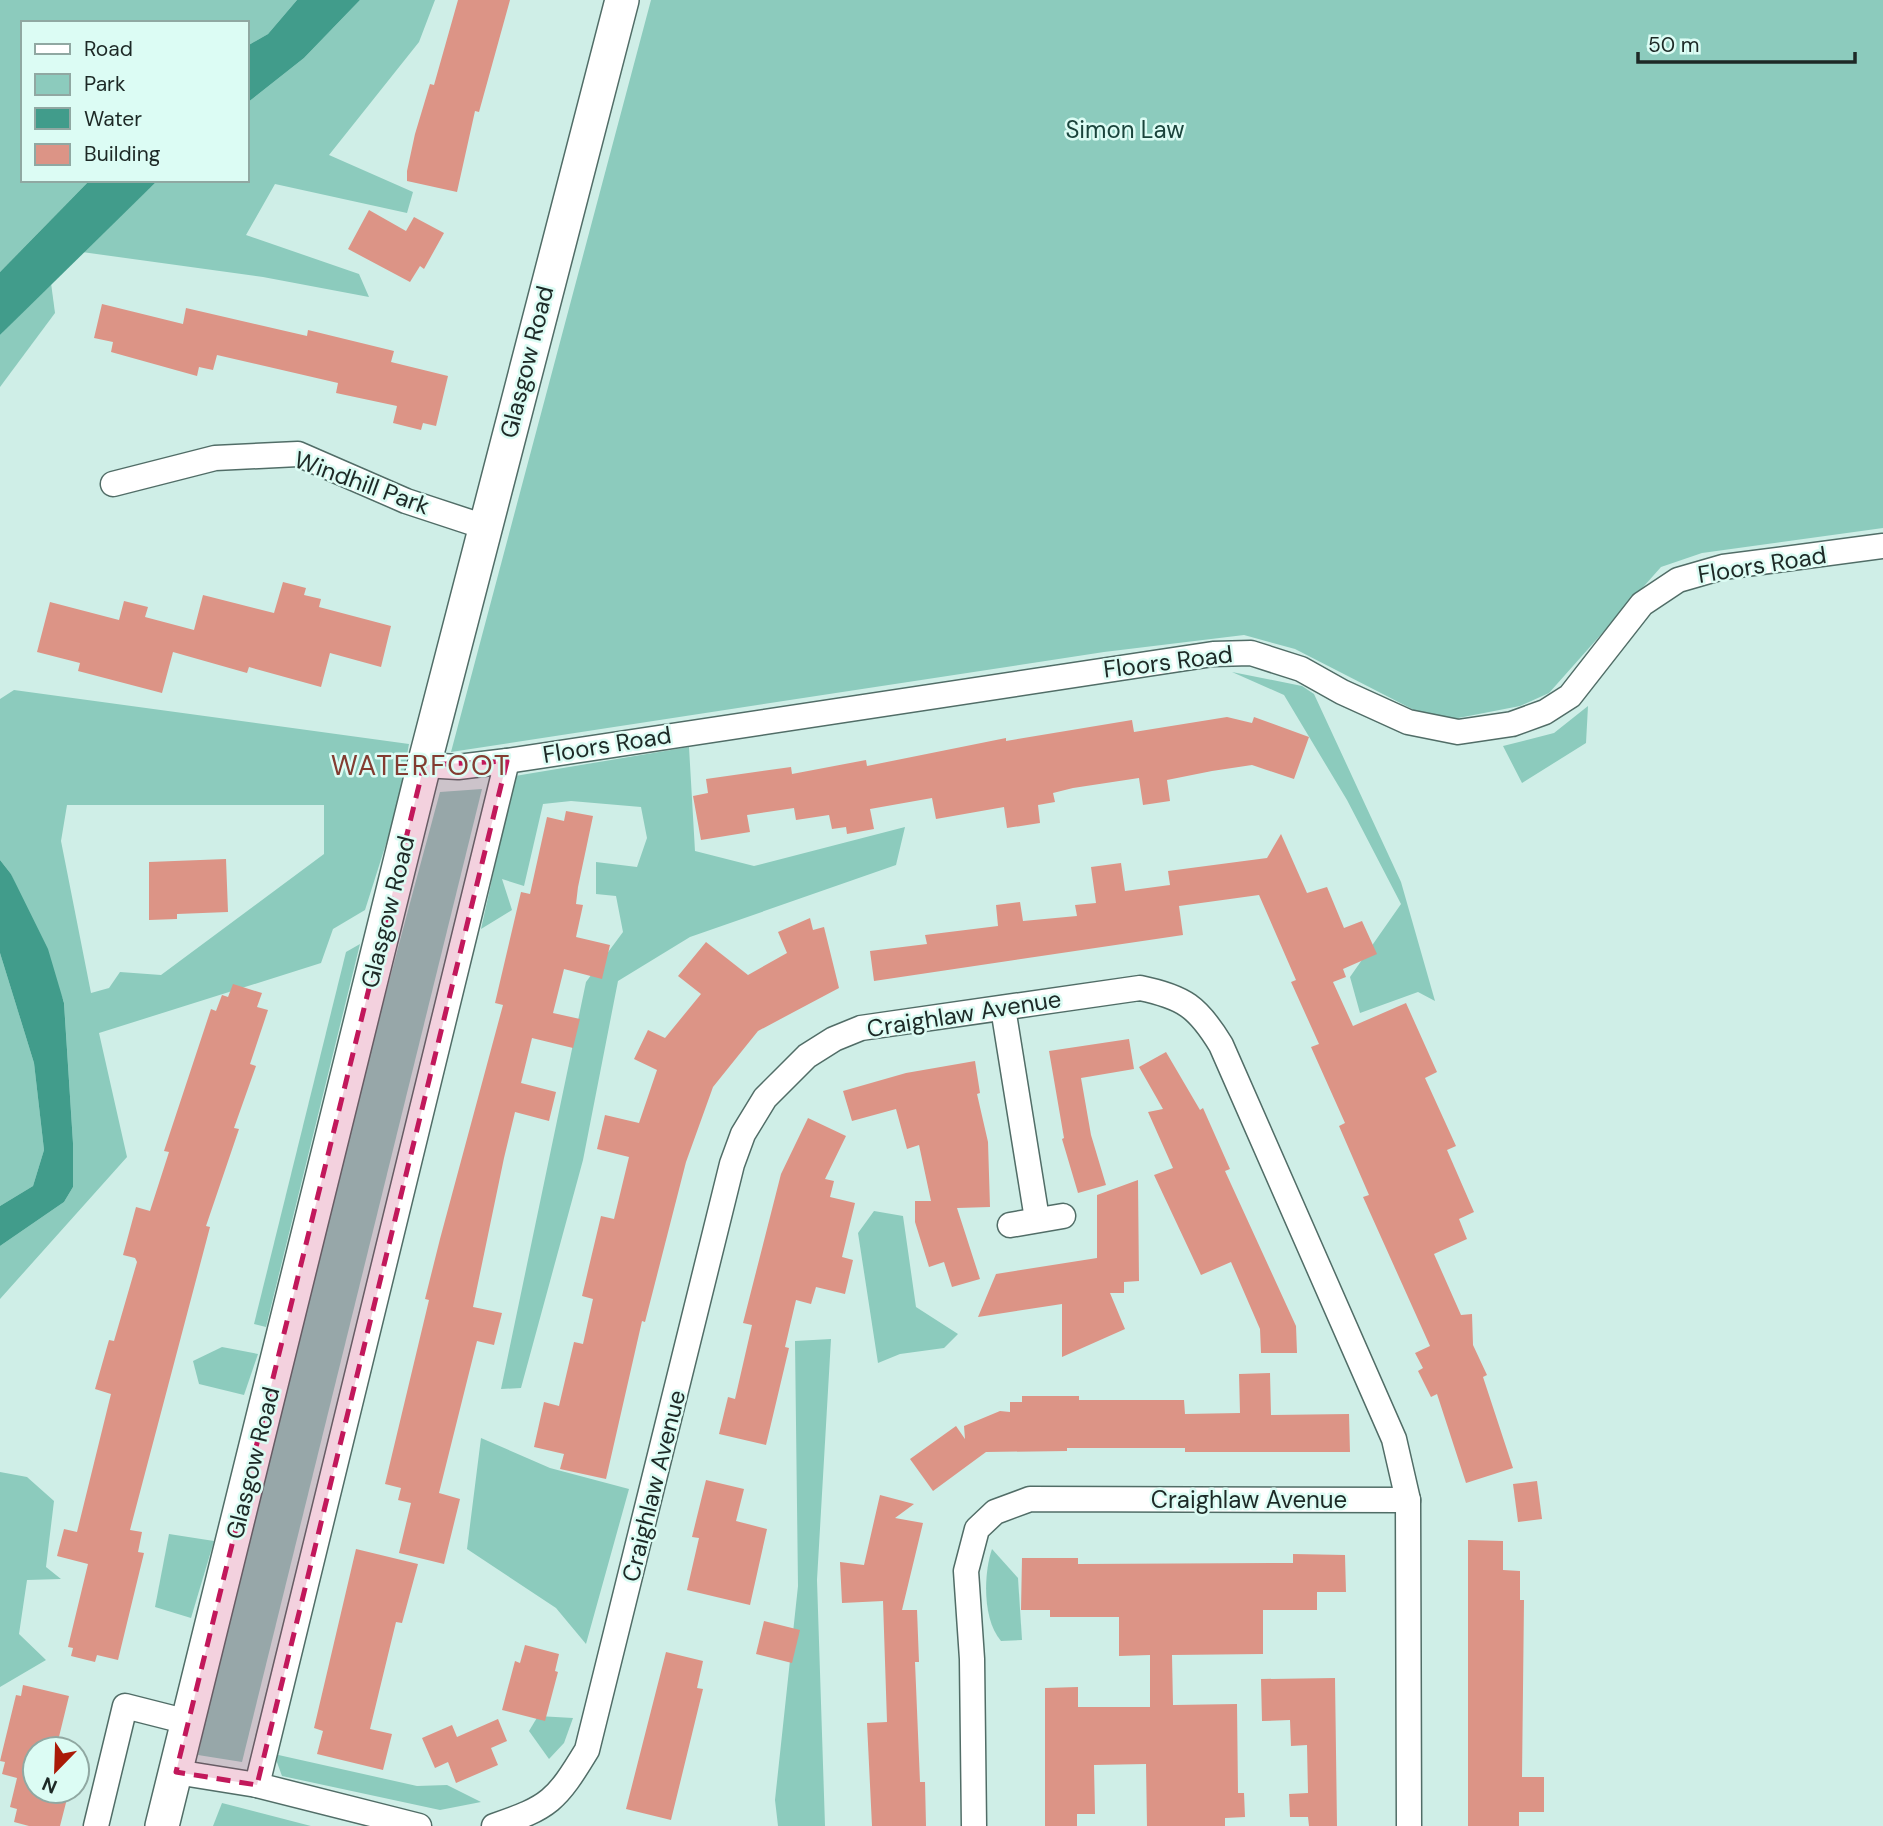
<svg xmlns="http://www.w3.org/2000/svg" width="1883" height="1826" viewBox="0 0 1883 1826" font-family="'DM Sans',sans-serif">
  <rect width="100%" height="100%" fill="#cfeee7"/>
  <!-- green -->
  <g fill="#8ccbbd" fill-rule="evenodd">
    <polygon points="0,0 297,0 268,34 247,46 247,23 23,23 23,180 90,180 0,272"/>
    <polygon points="360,0 435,0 419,42 329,155 413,192 407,213 275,184 246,235 359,274 369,297 263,277 82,252 158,180 247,180 247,103 304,58"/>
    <polygon points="651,0 1883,0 1883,528 1702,553 1661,567 1549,693 1520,706 1453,719 1414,710 1295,649 1244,635 1104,652 451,752"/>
    <polygon points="51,283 55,313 0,387 0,335"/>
    <polygon points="1232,672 1302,686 1314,694 1401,882 1435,1001 1418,992 1360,1013 1350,977 1401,904 1347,800 1284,695"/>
    <path d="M14 690 409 744 397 809 365 910 333 929 321 963 99 1033 127 1157 0 1299V1246L64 1202 73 1187V1143L64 1002 11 874 0 860V699ZM67 805H324V854L161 975 120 972 109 988 91 993 61 841Z"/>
    <polygon points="1588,706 1586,743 1522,783 1503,746 1554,733"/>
    <polygon points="689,747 695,851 754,866 905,827 896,865 690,937 618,981 583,1160 521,1388 501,1389 586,982 623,932 616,896 596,894 596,862 637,867 647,838 641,807 571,801 543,804 524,886 502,879 512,910 481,929 515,776"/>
    <path d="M482 789 242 1762 198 1755C271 1432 353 1111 440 792Z"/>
    <polygon points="360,944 266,1327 254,1324 346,952"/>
    <polygon points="0,953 34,1063 44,1150 33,1186 0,1206"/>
    <polygon points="874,1211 903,1216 916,1307 958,1334 944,1348 900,1354 878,1363 858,1233"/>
    <polygon points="831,1339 817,1580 825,1826 778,1826 775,1800 798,1586 795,1341"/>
    <polygon points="222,1347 258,1354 244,1395 199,1384 193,1361"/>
    <polygon points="481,1438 550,1468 629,1489 586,1644 556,1608 467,1549"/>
    <polygon points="0,1472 27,1477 54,1501 46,1567 61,1579 27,1580 19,1634 46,1660 0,1687"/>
    <polygon points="169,1534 214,1541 191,1618 155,1607"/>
    <path d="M992 1549 1018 1578 1022 1640 1001 1641C983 1621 983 1575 992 1549Z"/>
    <polygon points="538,1716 573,1718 564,1743 549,1759 529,1731"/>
    <polygon points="274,1754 417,1786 447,1785 481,1802 440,1810 282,1776"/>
    <polygon points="222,1803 311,1826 213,1826"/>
  </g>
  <!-- water -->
  <g fill="#419c8b">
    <polygon points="297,0 360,0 304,58 247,103 247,46 268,34"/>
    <polygon points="90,180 158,180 0,335 0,272"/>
    <polygon points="0,860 11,874 48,949 64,1003 73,1143 73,1187 64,1202 0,1246 0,1206 33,1186 44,1150 34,1063 0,953"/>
  </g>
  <!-- building -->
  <g fill="#dc9486">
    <polygon points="458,0 510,0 479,112 475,111 457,192 407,181 407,171 415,134 430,84 434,85"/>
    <polygon points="369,210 406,231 414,217 444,233 424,269 420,266 410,282 348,249"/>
    <polygon points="102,304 183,324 186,308 307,336 308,330 394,351 391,362 448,376 436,426 423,423 421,430 393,423 397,406 336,393 338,383 217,355 213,370 199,367 197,376 111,352 113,342 94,338"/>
    <polygon points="283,582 306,588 304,595 321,599 319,607 391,626 381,667 330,653 321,687 249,667 247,673 173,652 162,693 78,671 80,663 37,652 50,602 119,620 124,601 148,607 145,617 194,630 203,595 274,613"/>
    <polygon points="1227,717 1252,723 1254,717 1309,737 1294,779 1252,765 1212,771 1167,780 1170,801 1143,805 1139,778 1073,788 1053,793 1055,802 1038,805 1040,823 1007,828 1004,807 936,819 932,798 870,809 874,829 847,834 846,827 832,829 829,815 796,820 794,808 747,815 750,832 701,840 693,796 708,793 706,779 791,767 792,774 866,760 867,766 1006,738 1006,741 1132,720 1134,732"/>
    <polygon points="566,811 593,816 578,887 576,904 583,905 576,937 610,945 602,979 564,969 553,1013 580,1019 573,1048 532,1038 521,1083 556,1092 549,1121 515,1112 504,1158 473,1307 502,1313 494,1345 477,1341 439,1493 460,1499 444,1564 399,1553 411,1503 398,1500 401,1488 385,1484 429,1300 425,1299 440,1239 503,1005 495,1003 521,892 530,894 547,817 564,821"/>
    <polygon points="1281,834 1307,893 1327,887 1344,928 1362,921 1377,954 1343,969 1346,977 1333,982 1353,1026 1406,1003 1437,1072 1425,1078 1456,1146 1447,1150 1474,1212 1459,1219 1467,1239 1434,1254 1461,1315 1472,1314 1473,1345 1487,1375 1483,1377 1513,1468 1466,1483 1437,1394 1431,1397 1418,1371 1423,1368 1415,1353 1430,1346 1363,1197 1369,1195 1339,1126 1345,1123 1311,1047 1319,1044 1291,982 1296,980 1259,895 1179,906 1183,935 874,981 870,951 927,944 925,935 998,926 996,905 1020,902 1023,921 1077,916 1075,905 1096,903 1091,867 1121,863 1125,891 1170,885 1168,871 1267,858"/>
    <polygon points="226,859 228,912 177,914 177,919 149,920 149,862"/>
    <polygon points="810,918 813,930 824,927 839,988 758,1031 713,1087 686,1162 645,1322 642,1321 606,1479 560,1469 564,1454 534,1447 544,1402 559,1406 574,1342 583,1344 593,1299 582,1296 601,1216 614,1219 629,1157 597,1149 605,1115 639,1123 657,1070 634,1059 648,1030 665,1038 701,994 678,976 706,942 748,975 787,953 778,932"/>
    <polygon points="233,984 262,993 257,1007 268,1010 250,1064 256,1066 234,1128 239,1129 206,1226 210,1227 130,1530 142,1532 138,1552 144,1553 118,1660 97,1655 95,1662 71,1656 73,1648 68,1647 88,1564 57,1556 64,1529 77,1532 111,1394 95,1389 109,1340 114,1341 137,1262 135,1258 123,1255 136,1207 150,1211 169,1152 164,1151 211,1009 216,1011 222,995 228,997"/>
    <polygon points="1129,1039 1134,1069 1081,1078 1091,1135 1106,1185 1078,1193 1062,1139 1064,1138 1049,1051"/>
    <polygon points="1166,1052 1200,1110 1203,1108 1230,1169 1225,1171 1296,1326 1297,1353 1261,1353 1260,1329 1231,1262 1201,1275 1154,1175 1173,1168 1148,1112 1163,1109 1139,1067"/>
    <polygon points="975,1061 980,1093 977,1094 988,1142 990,1207 957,1208 980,1279 952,1287 944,1262 929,1267 915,1222 915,1201 931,1201 919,1145 907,1149 896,1109 852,1121 843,1091 906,1073"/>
    <polygon points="808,1118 846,1136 825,1179 834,1181 830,1197 855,1203 842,1257 853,1260 845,1294 816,1287 811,1304 796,1300 785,1347 789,1348 766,1445 719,1434 728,1397 735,1399 752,1325 743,1323 781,1174"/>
    <polygon points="1138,1180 1139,1281 1124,1282 1124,1293 1110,1293 1125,1329 1062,1357 1062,1304 978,1317 996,1274 1097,1258 1097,1195"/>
    <polygon points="1270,1373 1271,1415 1349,1414 1350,1452 1185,1452 1185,1448 1067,1448 1067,1451 986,1452 933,1491 910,1459 956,1426 965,1439 964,1426 1000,1411 1010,1412 1010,1402 1022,1402 1022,1396 1079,1396 1079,1400 1184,1400 1185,1414 1240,1413 1239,1374"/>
    <polygon points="706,1480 744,1489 736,1521 767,1529 750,1605 687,1590 699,1538 692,1537"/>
    <polygon points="1537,1481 1542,1519 1518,1522 1513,1484"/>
    <polygon points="880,1495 914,1504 895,1518 923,1523 902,1610 917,1610 919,1662 915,1662 920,1782 925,1782 926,1826 872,1826 867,1723 887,1722 883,1601 842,1603 840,1562 864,1565"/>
    <polygon points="1468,1540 1503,1541 1503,1570 1520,1571 1520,1600 1524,1600 1522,1777 1544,1777 1544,1812 1519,1812 1519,1826 1468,1826"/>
    <polygon points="356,1549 418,1564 402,1623 396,1622 370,1729 392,1734 383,1770 317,1754 323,1731 314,1728"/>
    <polygon points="1293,1554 1345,1555 1346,1592 1317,1592 1317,1610 1263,1610 1263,1654 1172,1655 1173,1705 1237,1704 1238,1793 1244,1793 1245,1817 1225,1818 1225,1826 1147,1826 1146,1764 1094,1765 1095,1814 1077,1814 1077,1826 1045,1826 1045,1688 1078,1687 1078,1707 1150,1707 1150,1655 1119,1656 1119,1617 1050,1617 1050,1610 1021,1610 1022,1558 1078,1558 1078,1564 1293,1563"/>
    <polygon points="764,1621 800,1630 792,1663 756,1654"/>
    <polygon points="525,1645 559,1654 555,1671 558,1672 545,1721 502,1710 515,1661 520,1663"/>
    <polygon points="666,1652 703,1661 697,1688 703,1689 671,1820 626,1809"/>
    <polygon points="1335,1678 1337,1826 1309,1826 1308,1817 1290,1817 1289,1794 1308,1793 1307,1745 1291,1746 1290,1720 1262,1721 1261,1679"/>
    <polygon points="23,1685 69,1696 56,1749 35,1749 35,1791 69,1791 60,1826 29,1826 14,1822 17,1809 10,1807 17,1778 2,1774 5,1762 0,1761 16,1695 21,1696"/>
    <polygon points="498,1719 507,1741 491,1748 498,1765 456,1783 448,1762 435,1768 422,1738 452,1725 457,1737"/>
  </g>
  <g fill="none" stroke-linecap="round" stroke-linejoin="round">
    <defs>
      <g id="street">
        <polyline points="113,484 215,458 298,454 406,501 485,527"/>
        <polyline points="424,765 458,767 507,761 1213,654 1251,653 1301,669 1342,692 1408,722 1458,732 1512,724 1545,712 1570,696 1642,604 1678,580 1723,567 1883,546"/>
        <polyline points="1003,1008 1037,1219"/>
        <polyline points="1010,1225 1063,1216"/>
        <polyline points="176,1772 257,1785 419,1826"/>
        <polyline points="257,1785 507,761"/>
        <polyline points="96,1826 125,1706 188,1722"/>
        <path d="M494 1826C550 1807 556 1801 587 1750L732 1164 743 1134 765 1098 807 1056 834 1039 861 1028 1140 988C1184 997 1198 1007 1221 1045L1394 1439 1408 1500 1409 1826"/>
        <polyline points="974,1826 972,1659 966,1571 977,1529 995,1512 1030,1499 1408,1500"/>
      </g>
      <polyline id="secondary" points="162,1826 424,765 622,0"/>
    </defs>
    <!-- street casing -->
    <use href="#street" stroke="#516d67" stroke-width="27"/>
    <!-- secondary casing -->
    <use href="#secondary" stroke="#516d67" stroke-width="36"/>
    <!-- street -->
    <use href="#street" stroke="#fff" stroke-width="24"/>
    <!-- secondary -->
    <use href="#secondary" stroke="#fff" stroke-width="33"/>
  </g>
  <!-- marked area -->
  <path fill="#c2185b" fill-opacity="0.2" stroke="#c2185b" stroke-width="5" stroke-dasharray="14 9" stroke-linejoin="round" d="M507 761 257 1785 176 1772 424 765Z"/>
  <g text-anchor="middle" stroke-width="5" stroke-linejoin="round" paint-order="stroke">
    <!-- park labels -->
    <g font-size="24" fill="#1b443c" stroke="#dcfcf4">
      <text x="1125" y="138">Simon Law</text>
    </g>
    <!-- street labels -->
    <g font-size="24" fill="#1d2926" stroke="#dcfcf4">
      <text transform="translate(527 362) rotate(-76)" y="8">Glasgow Road</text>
      <text transform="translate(362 483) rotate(20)" y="8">Windhill Park</text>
      <text transform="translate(1762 565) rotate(-9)" y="8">Floors Road</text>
      <text transform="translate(1168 662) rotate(-7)" y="8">Floors Road</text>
      <text transform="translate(607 745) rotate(-9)" y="8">Floors Road</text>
      <text transform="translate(388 912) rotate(-76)" y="8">Glasgow Road</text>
      <text transform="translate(964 1014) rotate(-9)" y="8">Craighlaw Avenue</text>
      <text transform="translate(253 1463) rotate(-76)" y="8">Glasgow Road</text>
      <text transform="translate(654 1486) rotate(-76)" y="8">Craighlaw Avenue</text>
      <text x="1249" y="1508">Craighlaw Avenue</text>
    </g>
    <!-- quarter labels -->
    <g font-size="28" letter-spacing="2" fill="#833c31" stroke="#dcfcf4">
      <text x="421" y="775">WATERFOOT</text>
    </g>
  </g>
  <!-- legend -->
  <rect x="21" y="21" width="228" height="161" fill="#dcfcf4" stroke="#90a8a2" stroke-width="2"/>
  <rect x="35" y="44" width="35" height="10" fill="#ffffff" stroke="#90a8a2" stroke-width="2"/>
  <text x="84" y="56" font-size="21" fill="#1d2926">Road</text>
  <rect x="35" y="74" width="35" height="21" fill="#8ccbbd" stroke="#90a8a2" stroke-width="2"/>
  <text x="84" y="91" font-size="21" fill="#1d2926">Park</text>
  <rect x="35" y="108" width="35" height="21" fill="#419c8b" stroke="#90a8a2" stroke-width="2"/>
  <text x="84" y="126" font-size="21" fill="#1d2926">Water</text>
  <rect x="35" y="144" width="35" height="21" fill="#dc9486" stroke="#90a8a2" stroke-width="2"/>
  <text x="84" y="161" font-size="21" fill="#1d2926">Building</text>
  <!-- north arrow -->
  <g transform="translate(56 1770) rotate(203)"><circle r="33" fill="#dcfcf4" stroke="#90a8a2" stroke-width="2"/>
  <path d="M0-5L12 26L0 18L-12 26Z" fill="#aa1a07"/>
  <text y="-10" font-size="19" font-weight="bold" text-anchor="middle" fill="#1d2926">N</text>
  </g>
  <!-- scale -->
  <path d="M1638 52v10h217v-10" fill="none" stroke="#1d2926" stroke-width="3.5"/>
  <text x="1648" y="52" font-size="21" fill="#1d2926" stroke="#dcfcf4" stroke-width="5" paint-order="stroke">50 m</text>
</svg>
